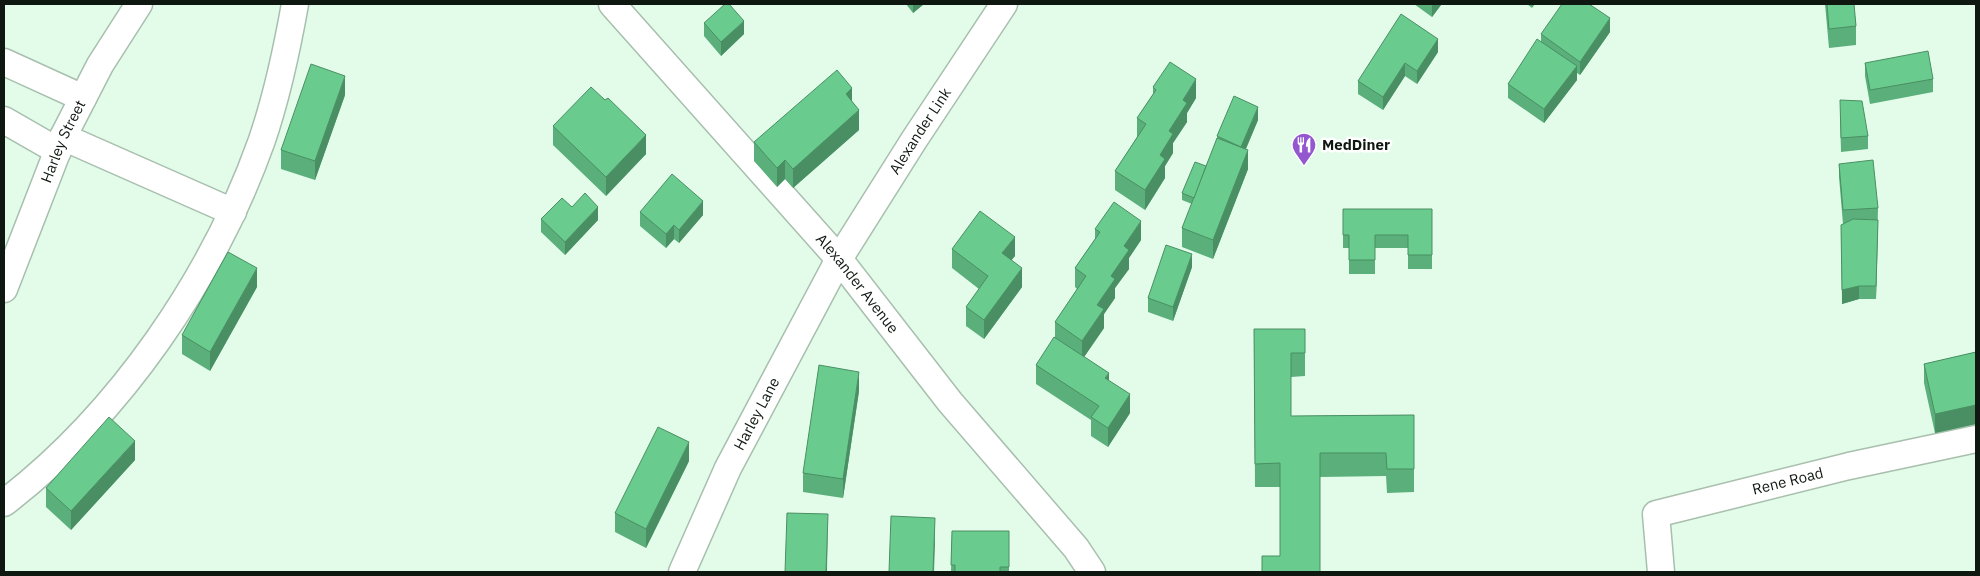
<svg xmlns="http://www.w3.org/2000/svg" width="1980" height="576" viewBox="0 0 1980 576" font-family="'IBM Plex Sans',sans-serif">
  <rect width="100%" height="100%" fill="#e3fcea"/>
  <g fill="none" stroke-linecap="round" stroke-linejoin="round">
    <defs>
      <g id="minor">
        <path id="s1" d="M612 4 839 259 950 402 1076 548 1092 572"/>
        <polyline points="4,62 83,98"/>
        <polyline points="4,120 58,151"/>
        <polyline points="63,137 233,212"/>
        <path id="s2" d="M4 289 63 137 100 65 139 4"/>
        <path d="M4 503C120 414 213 278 262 140 277 96 287 49 295 4"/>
        <path id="s3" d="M682 572 728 468 839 259 914 140 1004 4"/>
        <path id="s4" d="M1661 572 1656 514 1849 466 1976 439"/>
      </g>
    </defs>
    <!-- minor casing -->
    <use href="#minor" stroke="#a8bfae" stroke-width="29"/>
    <!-- minor -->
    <use href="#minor" stroke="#fff" stroke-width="26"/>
  </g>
  <!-- wall -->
  <g fill="#5aaf7a">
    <polygon points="906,4 924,4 913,13"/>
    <polygon points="1414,4 1441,4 1441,5 1432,17"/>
    <polygon points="1527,4 1535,4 1532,8"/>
    <polygon points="1825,4 1854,4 1856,26 1856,45 1829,48"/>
    <polygon points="704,23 744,34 721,56 704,36"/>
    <polygon points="1610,32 1580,75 1577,73 1577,80 1544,123 1508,98 1508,84 1541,41 1541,34"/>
    <polygon points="1438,39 1438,52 1417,84 1405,76 1383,110 1358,94 1358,81"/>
    <polygon points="1865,63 1933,79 1933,92 1870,104 1865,76"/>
    <polygon points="1153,87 1196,98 1187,113 1187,122 1173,143 1173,153 1165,166 1165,178 1145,210 1115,190 1115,171 1137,137 1137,118 1153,94"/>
    <polygon points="345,95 315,180 281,169 281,150"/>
    <polygon points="852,102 859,130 793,188 785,179 777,187 754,161 754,142"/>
    <polygon points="1840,113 1868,136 1868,149 1841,152"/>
    <polygon points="1258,120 1246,149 1248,169 1213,259 1182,247 1182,228 1192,204 1182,200 1182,193 1206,166 1217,139 1217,136"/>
    <polygon points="553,126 646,154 606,196 553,145"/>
    <polygon points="1839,164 1878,208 1876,299 1859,299 1842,304 1841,225 1843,224 1839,177"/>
    <polygon points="572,207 598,220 565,255 541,232 541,219"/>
    <polygon points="1343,209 1432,209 1432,269 1408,269 1408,248 1375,248 1375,274 1349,274 1349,248 1343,248"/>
    <polygon points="640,212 703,215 679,243 674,239 666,248 640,226"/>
    <polygon points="1095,229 1141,240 1129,258 1129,269 1115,288 1115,298 1104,314 1104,328 1084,357 1109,381 1130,413 1108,447 1091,436 1091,420 1036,384 1036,365 1055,338 1055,322 1077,289 1075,287 1075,268 1095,239"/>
    <polygon points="952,249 1015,256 1011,260 1022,287 984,339 966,326 966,307 979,289 952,268"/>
    <polygon points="1192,267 1173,321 1148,312 1148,298"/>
    <polygon points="257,287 210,371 182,354 182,335"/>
    <polygon points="1254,329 1305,329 1305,376 1291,377 1291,416 1414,415 1414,492 1387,493 1386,476 1320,477 1280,556 1280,487 1255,487"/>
    <polygon points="1976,352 1976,424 1935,433 1924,383 1924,364"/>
    <polygon points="859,391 843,498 803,492 803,473"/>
    <polygon points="135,460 71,530 46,507 46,488"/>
    <polygon points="689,461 646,548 615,532 615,513"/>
    <polygon points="952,531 1009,531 1009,572 951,572"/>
  </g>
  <!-- shaded-wall -->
  <g fill="#4a8f63">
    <polygon points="913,4 924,4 913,13"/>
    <polygon points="1432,4 1441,4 1441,5 1432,17"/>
    <polygon points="1610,18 1610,32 1580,75 1580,62"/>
    <polygon points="744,21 744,34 721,56 721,42"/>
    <polygon points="1438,39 1438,52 1417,84 1417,71"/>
    <polygon points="1405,63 1405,76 1383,110 1383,97"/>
    <polygon points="1577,66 1577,80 1544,123 1544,109"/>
    <polygon points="345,76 345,95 315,180 315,161"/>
    <polygon points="1196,79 1196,98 1187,113 1187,122 1173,143 1173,153 1165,166 1165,178 1145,210 1145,190 1160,155 1169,131 1183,100"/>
    <polygon points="852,88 852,108 846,94"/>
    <polygon points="1258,107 1258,120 1241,160 1241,147"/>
    <polygon points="859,110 859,130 793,188 793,169"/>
    <polygon points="646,135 646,154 606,196 606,177"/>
    <polygon points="1248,150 1248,169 1213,259 1213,240"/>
    <polygon points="785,160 785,179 777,187 777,168"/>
    <polygon points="703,201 703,215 679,243 679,230"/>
    <polygon points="598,207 598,220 565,255 565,242"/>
    <polygon points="1878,220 1878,233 1876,299 1876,286"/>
    <polygon points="1141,221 1141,240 1129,258 1129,269 1115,288 1115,298 1104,314 1104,328 1082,360 1082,341 1124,246"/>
    <polygon points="674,225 674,239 666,248 666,234"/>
    <polygon points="1015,237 1015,256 1002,272 1002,253"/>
    <polygon points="1192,254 1192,267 1173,321 1173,307"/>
    <polygon points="257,268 257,287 210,371 210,352"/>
    <polygon points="1022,268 1022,287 984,339 984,320"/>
    <polygon points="1859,286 1859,299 1842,304 1842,290"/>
    <polygon points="859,372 859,391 843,498 843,479"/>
    <polygon points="1109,373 1109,392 1105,378"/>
    <polygon points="1130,394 1130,413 1108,447 1108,428"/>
    <polygon points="1976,405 1976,424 1935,433 1935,414"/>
    <polygon points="135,441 135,460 71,530 71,511"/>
    <polygon points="689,442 689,461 646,548 646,529"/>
    <polygon points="828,514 827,572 826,572"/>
    <polygon points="935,518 935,541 934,572 933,572"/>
  </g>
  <!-- building -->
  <g fill="#69cc8e" stroke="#4a8f63">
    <polygon points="725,4 729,4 744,21 721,42 704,23"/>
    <polygon points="1562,4 1589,4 1610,18 1580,62 1541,34"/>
    <polygon points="1827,4 1854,4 1856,26 1829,29"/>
    <polygon points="1401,14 1438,39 1417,71 1405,63 1383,97 1358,81"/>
    <polygon points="1537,39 1577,66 1544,109 1508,84"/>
    <polygon points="1928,51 1933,79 1870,90 1865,63"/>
    <polygon points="1170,62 1196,79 1183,100 1187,103 1169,131 1173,134 1160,155 1165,159 1145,190 1115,171 1146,124 1137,118 1156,90 1153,87"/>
    <polygon points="311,64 345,76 315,161 281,150"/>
    <polygon points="837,70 852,88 846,94 859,110 793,169 785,160 777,168 754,142"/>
    <polygon points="591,87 605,100 608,98 646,135 606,177 553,126"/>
    <polygon points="1234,96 1258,107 1241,147 1217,136"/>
    <polygon points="1840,100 1862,101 1868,136 1841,138"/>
    <polygon points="1217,138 1248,150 1213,240 1182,228"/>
    <polygon points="1873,160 1878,208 1843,210 1839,164"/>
    <polygon points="1195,162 1206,166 1194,198 1182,193"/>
    <polygon points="672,174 703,201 679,230 674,225 666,234 640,212"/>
    <polygon points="585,193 598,207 565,242 541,219 562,198 572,207"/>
    <polygon points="1114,202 1141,221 1124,246 1129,250 1111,276 1115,279 1097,305 1104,309 1082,341 1055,322 1086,276 1075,268 1100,232 1095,229"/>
    <polygon points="1343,209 1432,209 1432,255 1408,255 1408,235 1375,235 1375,260 1349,260 1349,235 1343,235"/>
    <polygon points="980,211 1015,237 1002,253 1022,268 984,320 966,307 988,276 952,249"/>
    <polygon points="1853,219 1878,220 1876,286 1859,286 1842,290 1841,225"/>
    <polygon points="1166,245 1192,254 1173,307 1148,298"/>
    <polygon points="228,252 257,268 210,352 182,335"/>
    <polygon points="1254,329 1305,329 1305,353 1291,353 1291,416 1414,415 1414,469 1387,469 1386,453 1320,453 1320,572 1262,572 1262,556 1280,556 1280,463 1255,464"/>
    <polygon points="1054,337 1109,373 1105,378 1130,394 1108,428 1091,417 1099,406 1036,365"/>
    <polygon points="1976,352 1976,405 1935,414 1924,364"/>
    <polygon points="819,365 859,372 843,479 803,473"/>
    <polygon points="109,417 135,441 71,511 46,488"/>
    <polygon points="658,427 689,442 646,529 615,513"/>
    <polygon points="787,513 828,514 826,572 785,572"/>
    <polygon points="891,516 935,518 933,572 889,572"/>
    <polygon points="952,531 1009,531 1009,567 1000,567 1000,572 955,572 955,565 951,565"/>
  </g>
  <!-- icons -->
  <defs>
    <symbol id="restaurant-pin" viewBox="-11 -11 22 30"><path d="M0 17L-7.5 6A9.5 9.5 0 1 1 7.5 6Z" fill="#9358cf" stroke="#fff"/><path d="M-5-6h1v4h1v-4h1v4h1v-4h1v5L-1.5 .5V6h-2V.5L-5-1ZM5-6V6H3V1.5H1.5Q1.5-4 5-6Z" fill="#fff"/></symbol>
  </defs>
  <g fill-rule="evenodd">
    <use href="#restaurant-pin" x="1290" y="131" width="28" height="38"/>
  </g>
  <g text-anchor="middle" stroke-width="5" stroke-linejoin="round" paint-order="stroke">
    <!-- street labels -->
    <g font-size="15" fill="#0f1711" stroke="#fff">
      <text dy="5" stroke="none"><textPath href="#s3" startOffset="502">Alexander Link</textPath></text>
      <text dy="5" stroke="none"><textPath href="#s2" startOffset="159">Harley Street</textPath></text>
      <text dy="5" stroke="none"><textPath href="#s1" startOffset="372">Alexander Avenue</textPath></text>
      <text dy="5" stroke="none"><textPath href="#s3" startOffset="175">Harley Lane</textPath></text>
      <text dy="5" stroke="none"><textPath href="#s4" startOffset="194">Rene Road</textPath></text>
    </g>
    <!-- poi labels -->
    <g font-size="15" font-weight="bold" fill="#0f1711" stroke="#fff" text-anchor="start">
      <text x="1322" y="150">MedDiner</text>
    </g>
  </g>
  <!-- border -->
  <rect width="1980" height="576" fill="none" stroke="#0f1711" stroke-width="10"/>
</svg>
